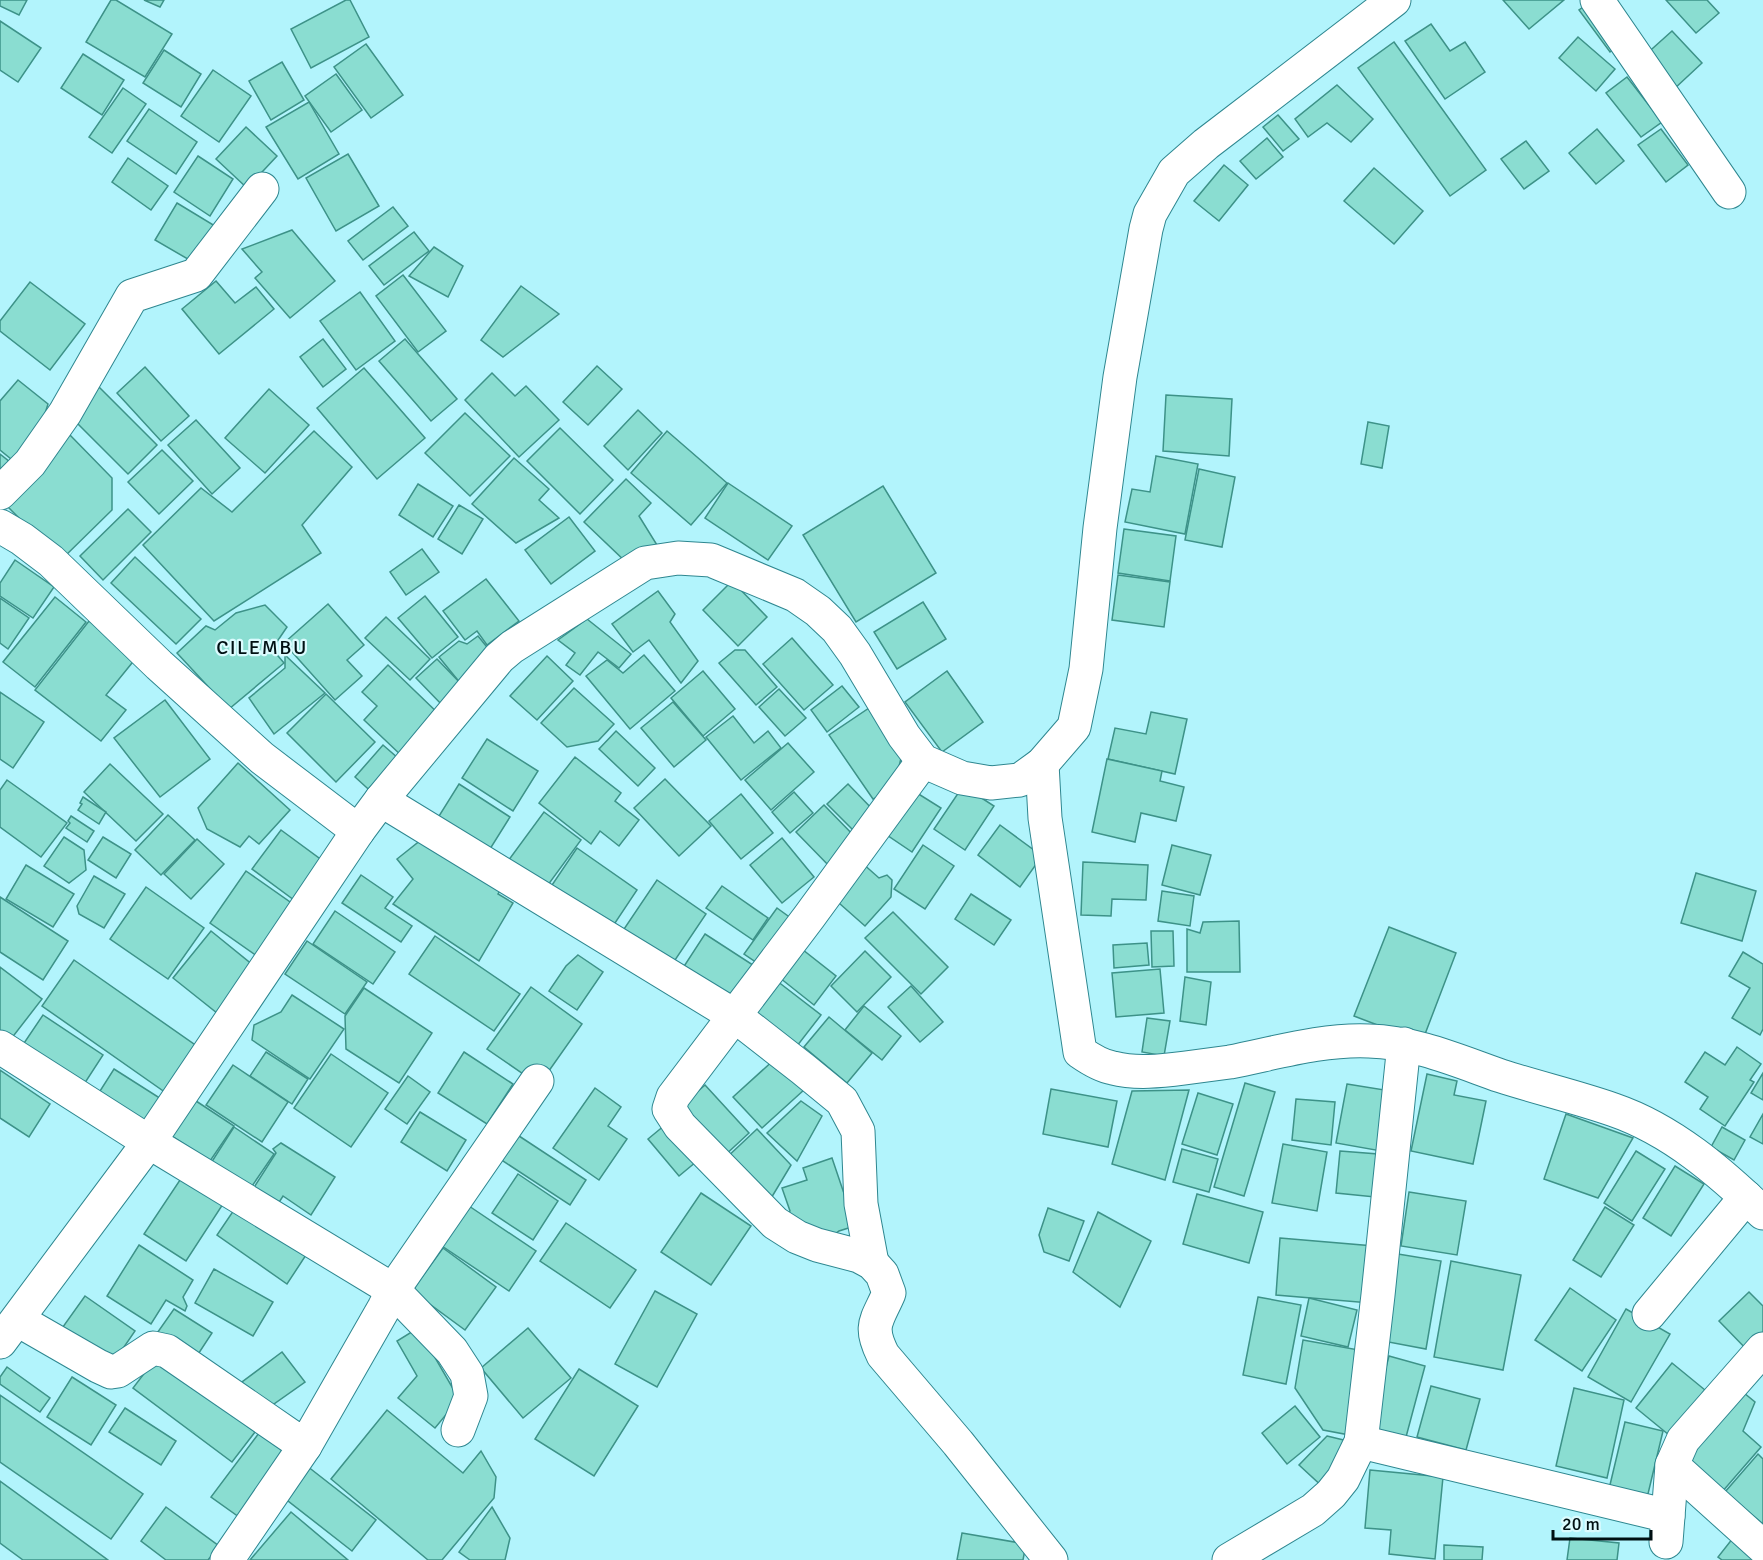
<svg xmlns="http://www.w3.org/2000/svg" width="1763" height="1560" viewBox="0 0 1763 1560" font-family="Signika,sans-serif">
  <rect width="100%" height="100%" fill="#b2f4fc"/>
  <!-- building -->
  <g fill="#8addd1" stroke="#3d9288" stroke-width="1.5">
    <polygon points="0,0 27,0 19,15 0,6"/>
    <polygon points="111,0 116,0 172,34 145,77 86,42"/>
    <polygon points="144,0 164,0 160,7"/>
    <polygon points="346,0 350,0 369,37 311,68 291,29"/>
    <polygon points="1503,0 1564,0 1529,29"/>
    <polygon points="1666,0 1707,0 1719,13 1696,33"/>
    <polygon points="1592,1 1623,42 1610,52 1579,10"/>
    <polygon points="0,21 41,48 18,82 0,70"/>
    <polygon points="1431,24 1450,51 1465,42 1485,72 1445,99 1405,41"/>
    <polygon points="1672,31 1702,63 1673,90 1643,57"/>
    <polygon points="1578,37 1615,69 1596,91 1559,58"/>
    <polygon points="1394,42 1486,170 1450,196 1358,68"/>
    <polygon points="366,44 403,95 371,118 334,67"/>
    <polygon points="164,50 201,74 181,107 143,83"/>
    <polygon points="83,54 124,80 102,115 61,88"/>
    <polygon points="282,62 304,100 271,120 249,81"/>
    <polygon points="213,70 251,96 219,142 181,116"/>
    <polygon points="336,74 362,110 331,132 305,96"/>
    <polygon points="1627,77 1662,122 1641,137 1606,93"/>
    <polygon points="1337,85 1373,119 1351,142 1327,123 1308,137 1295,119"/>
    <polygon points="123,88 146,104 112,153 89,137"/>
    <polygon points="309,102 339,154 298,179 266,127"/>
    <polygon points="149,109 197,142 176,174 127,141"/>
    <polygon points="1278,115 1299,139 1283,151 1263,127"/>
    <polygon points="246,127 277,156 247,188 216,159"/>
    <polygon points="1597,129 1624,161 1596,184 1569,153"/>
    <polygon points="1661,129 1688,165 1666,182 1638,145"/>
    <polygon points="1267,138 1283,157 1256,179 1240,161"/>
    <polygon points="1526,141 1549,171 1524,189 1501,159"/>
    <polygon points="348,154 379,206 336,231 306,178"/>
    <polygon points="198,156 233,179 210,216 174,192"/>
    <polygon points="128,158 168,186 151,210 112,182"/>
    <polygon points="1224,165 1248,185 1219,221 1194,201"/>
    <polygon points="1374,168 1423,211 1394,244 1344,201"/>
    <polygon points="177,203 215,226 193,262 155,240"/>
    <polygon points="393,207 408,226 363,260 348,241"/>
    <polygon points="292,230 335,281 290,318 255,278 262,272 242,249"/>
    <polygon points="414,232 429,251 384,285 369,266"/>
    <polygon points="434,247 463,266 448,297 409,276"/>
    <polygon points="403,275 446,331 418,352 376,296"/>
    <polygon points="216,281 235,303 256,287 274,309 219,354 182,309"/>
    <polygon points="30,282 85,324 50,370 0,331 0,321"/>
    <polygon points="521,286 559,314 503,357 481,340"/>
    <polygon points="360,292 395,341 356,370 320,321"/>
    <polygon points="323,339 346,369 323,387 300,357"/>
    <polygon points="405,339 457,399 431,421 379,361"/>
    <polygon points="597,366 622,389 588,425 563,402"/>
    <polygon points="145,367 189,416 161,441 117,393"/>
    <polygon points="364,368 425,438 377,479 317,408"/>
    <polygon points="492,373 515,396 526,386 559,420 519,457 465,400"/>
    <polygon points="18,380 48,404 38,436 16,463 0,450 0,401"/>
    <polygon points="99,387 157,445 128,474 70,416"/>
    <polygon points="269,389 309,425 265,473 225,438"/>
    <polygon points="1166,395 1232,399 1229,456 1163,451"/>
    <polygon points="638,410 662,433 628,470 604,446"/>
    <polygon points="465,413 510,456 470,496 425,453"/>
    <polygon points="196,420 240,468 212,494 168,445"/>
    <polygon points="1368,422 1389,426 1382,468 1361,464"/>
    <polygon points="560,428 613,480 580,514 527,461"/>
    <polygon points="314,431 352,467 302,525 321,553 214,621 143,545 201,488 232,512"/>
    <polygon points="667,431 727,483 691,525 631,473"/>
    <polygon points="69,434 112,478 112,510 61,560 2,501"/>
    <polygon points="162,450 193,481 159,514 128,482"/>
    <polygon points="0,454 15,466 0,487"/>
    <polygon points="1156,456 1198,464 1185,534 1125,522 1132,489 1150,492"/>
    <polygon points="514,458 549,489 539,500 559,518 516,543 472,504"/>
    <polygon points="1199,469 1235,477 1222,547 1185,540"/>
    <polygon points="626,479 651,503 639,516 657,545 627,563 584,522"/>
    <polygon points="728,483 792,526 768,560 705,518"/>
    <polygon points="418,484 453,506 433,537 399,515"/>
    <polygon points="883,486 936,573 856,622 803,535"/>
    <polygon points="459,505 483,519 462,554 438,539"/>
    <polygon points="128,509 151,532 103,580 80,556"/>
    <polygon points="569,517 595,551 551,584 525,550"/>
    <polygon points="1124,529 1176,536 1170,581 1118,573"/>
    <polygon points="422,549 439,572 406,595 390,572"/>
    <polygon points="135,557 201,619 176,644 111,583"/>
    <polygon points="15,560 54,587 33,618 0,596 0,583"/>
    <polygon points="1118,575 1170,582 1164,627 1112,620"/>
    <polygon points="486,579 519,621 487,645 477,631 465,640 443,611"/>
    <polygon points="732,581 767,617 738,646 703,610"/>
    <polygon points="658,591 675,614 670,622 698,661 681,683 649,640 633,652 612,624"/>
    <polygon points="425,596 458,637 432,658 398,618"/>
    <polygon points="55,597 86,622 35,687 3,662"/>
    <polygon points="0,598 29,618 8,649 0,643"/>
    <polygon points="923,602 946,639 897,669 874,632"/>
    <polygon points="328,604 364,645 347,660 362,676 335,700 284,643"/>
    <polygon points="265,605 287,627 272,649 284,663 229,709 177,653 206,626 215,630 236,613"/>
    <polygon points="386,617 430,659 410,680 365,638"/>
    <polygon points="587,619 631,654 619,668 598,652 580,675 566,665 575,653 558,640"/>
    <polygon points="89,621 136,658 106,695 126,710 101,741 35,690"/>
    <polygon points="478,636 495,657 461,684 439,657 459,641 467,644"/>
    <polygon points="792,638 833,685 804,710 763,664"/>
    <polygon points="735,650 745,650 777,687 756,705 719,663"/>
    <polygon points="285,655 325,693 274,734 249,698 285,668"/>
    <polygon points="644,655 675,691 630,729 586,676 607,660 623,673"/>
    <polygon points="547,656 573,681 537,720 510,696"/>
    <polygon points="437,659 465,688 444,707 416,678"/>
    <polygon points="388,665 443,718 404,758 364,720 377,706 362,692"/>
    <polygon points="703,671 735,709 703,736 671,698"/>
    <polygon points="947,671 983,722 942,752 905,702"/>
    <polygon points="842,686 859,707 827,732 811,710"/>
    <polygon points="574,688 614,724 598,741 567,747 541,723"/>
    <polygon points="779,689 806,718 785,736 759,707"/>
    <polygon points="0,692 44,722 13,768 0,759"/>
    <polygon points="326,694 375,742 336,782 287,733"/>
    <polygon points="165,700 210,759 160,797 114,738"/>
    <polygon points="673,702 706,740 674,767 641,728"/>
    <polygon points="875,704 904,746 893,791 873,799 829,735"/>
    <polygon points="1151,712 1187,719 1175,774 1108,759 1115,728 1146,734"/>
    <polygon points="733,716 754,743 768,731 781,748 741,780 706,737"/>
    <polygon points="616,731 655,768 638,786 599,749"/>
    <polygon points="487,739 538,771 513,811 462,778"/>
    <polygon points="788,743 814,772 771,810 745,780"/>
    <polygon points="383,745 406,765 377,797 355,777"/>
    <polygon points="575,757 621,793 615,801 639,820 619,846 600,831 591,844 539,803"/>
    <polygon points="1107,759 1162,771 1160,781 1184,787 1176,821 1141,813 1135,842 1092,832"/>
    <polygon points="238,763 290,810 259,844 249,836 240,847 207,829 198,808"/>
    <polygon points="110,764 163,814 136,841 84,792"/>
    <polygon points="665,779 711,826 679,856 634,808"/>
    <polygon points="7,780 67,823 41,857 0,827 0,790"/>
    <polygon points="459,784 510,817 485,857 434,824"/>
    <polygon points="848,784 879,816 859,836 827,804"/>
    <polygon points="963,786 994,806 965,850 934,829"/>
    <polygon points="909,788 941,808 912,852 881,831"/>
    <polygon points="794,792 813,813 790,833 772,812"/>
    <polygon points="741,794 773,833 741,859 709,821"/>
    <polygon points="83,797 106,812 99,824 78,810 82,804 80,803"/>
    <polygon points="824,805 860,842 832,869 796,832"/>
    <polygon points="544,812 581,840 545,889 508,861"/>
    <polygon points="168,815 195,840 161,875 135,850"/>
    <polygon points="71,816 94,831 87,842 66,828 70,823 68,821"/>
    <polygon points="1000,825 1042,856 1020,887 978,855"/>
    <polygon points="281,830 323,861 294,900 252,869"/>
    <polygon points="426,836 502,887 498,894 513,903 479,961 393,904 413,879 397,859"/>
    <polygon points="64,837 84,850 86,870 69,883 44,866"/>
    <polygon points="103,837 131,854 116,878 88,860"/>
    <polygon points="782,838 814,877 782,903 750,865"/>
    <polygon points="197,839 224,864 191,899 164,874"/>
    <polygon points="923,845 954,866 925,909 894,889"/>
    <polygon points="1172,845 1211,855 1200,895 1162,885"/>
    <polygon points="577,848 637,890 611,929 550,888"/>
    <polygon points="861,862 879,878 887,875 892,880 891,897 865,926 831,896"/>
    <polygon points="1083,862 1148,865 1146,900 1112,899 1111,916 1081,915"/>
    <polygon points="26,865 74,894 53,927 6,899"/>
    <polygon points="246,871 300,909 264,961 210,923"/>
    <polygon points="1696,873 1756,891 1742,941 1681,923"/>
    <polygon points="361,875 393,897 385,908 412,926 401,942 342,903"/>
    <polygon points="94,876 125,894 104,928 79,914 77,906"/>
    <polygon points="657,880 706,914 669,969 620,935"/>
    <polygon points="722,886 768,918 753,940 706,908"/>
    <polygon points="146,887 204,928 168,979 110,939"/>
    <polygon points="1162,891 1194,896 1190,926 1158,921"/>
    <polygon points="971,894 1011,920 994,945 955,919"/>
    <polygon points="0,897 68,941 43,980 0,952"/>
    <polygon points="777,908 799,924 766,969 744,954"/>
    <polygon points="335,911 395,952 373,984 313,944"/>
    <polygon points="893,912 948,967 921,994 865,938"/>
    <polygon points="1239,921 1240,972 1187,972 1187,929 1200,933 1203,922"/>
    <polygon points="1389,927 1456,953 1422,1042 1354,1016"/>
    <polygon points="211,931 259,970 222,1017 173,978"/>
    <polygon points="1151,931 1173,931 1174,966 1152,967"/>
    <polygon points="705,934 756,967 731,1007 679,974"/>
    <polygon points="435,936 520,994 494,1031 409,974"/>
    <polygon points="307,941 367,982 345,1014 285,974"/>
    <polygon points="1147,943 1149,965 1114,968 1113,945"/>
    <polygon points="798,946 836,976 814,1005 775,974"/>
    <polygon points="865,951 891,977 857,1012 831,986"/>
    <polygon points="1743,952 1763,964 1763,1029 1760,1035 1732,1018 1750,988 1729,976"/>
    <polygon points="578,955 603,972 577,1010 549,991 566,966"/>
    <polygon points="74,960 201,1049 169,1095 42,1006"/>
    <polygon points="0,967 42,999 11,1039 0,1031"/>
    <polygon points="1160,969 1164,1013 1116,1017 1112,973"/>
    <polygon points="1185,977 1211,982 1206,1025 1180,1021"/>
    <polygon points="777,981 821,1015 797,1046 753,1012"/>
    <polygon points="911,986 943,1022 920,1042 888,1007"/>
    <polygon points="531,987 582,1024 546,1075 529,1078 487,1049"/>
    <polygon points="364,988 432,1033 399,1083 346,1049 345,1016"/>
    <polygon points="292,995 344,1029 310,1079 252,1040 254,1025 281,1012"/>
    <polygon points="864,1006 901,1036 882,1060 845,1030"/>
    <polygon points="43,1015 103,1055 79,1092 18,1052"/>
    <polygon points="829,1017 872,1053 847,1083 804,1047"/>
    <polygon points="1147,1018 1170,1021 1164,1056 1142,1052"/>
    <polygon points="1737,1047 1761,1064 1750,1080 1754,1082 1725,1126 1700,1109 1708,1097 1685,1082 1705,1052 1725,1065"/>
    <polygon points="266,1052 308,1079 292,1104 250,1076"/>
    <polygon points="464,1052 513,1084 487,1124 438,1093"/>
    <polygon points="331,1054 388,1093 351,1147 294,1108"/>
    <polygon points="776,1058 805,1089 762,1128 733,1097"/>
    <polygon points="233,1065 288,1102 262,1142 206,1105"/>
    <polygon points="114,1069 166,1102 145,1136 93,1102"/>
    <polygon points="0,1070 50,1104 29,1137 0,1118"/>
    <polygon points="1763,1073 1763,1100 1751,1093"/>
    <polygon points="1427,1074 1457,1081 1454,1095 1486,1101 1473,1164 1411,1151"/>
    <polygon points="408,1076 430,1092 407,1124 385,1109"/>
    <polygon points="1245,1083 1275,1092 1244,1196 1214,1187"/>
    <polygon points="1347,1084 1391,1091 1381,1151 1336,1143"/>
    <polygon points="705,1085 749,1133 722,1158 678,1109"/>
    <polygon points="595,1088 621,1107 608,1126 627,1139 599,1180 553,1148"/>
    <polygon points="1051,1089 1117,1101 1108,1147 1043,1134"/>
    <polygon points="1189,1090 1165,1180 1112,1164 1132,1091"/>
    <polygon points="1198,1093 1233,1104 1217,1155 1182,1144"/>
    <polygon points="193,1099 234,1126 210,1161 170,1135"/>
    <polygon points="1296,1099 1335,1102 1331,1145 1292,1140"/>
    <polygon points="801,1101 822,1116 797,1161 767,1133"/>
    <polygon points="420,1112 466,1140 447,1171 401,1142"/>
    <polygon points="1566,1114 1633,1138 1598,1198 1544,1179"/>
    <polygon points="1763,1114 1763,1144 1750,1137"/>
    <polygon points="671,1120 702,1157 679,1176 648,1139"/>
    <polygon points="234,1127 274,1154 250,1189 211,1163"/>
    <polygon points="1722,1127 1745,1140 1734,1160 1711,1147"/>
    <polygon points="757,1129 791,1165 767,1205 724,1160"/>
    <polygon points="516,1134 586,1180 570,1205 500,1159"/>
    <polygon points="281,1143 335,1177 311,1215 283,1196 278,1204 253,1189 276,1153 273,1149"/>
    <polygon points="1283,1144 1327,1152 1317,1211 1272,1203"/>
    <polygon points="1182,1149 1218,1159 1209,1192 1173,1182"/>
    <polygon points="1340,1151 1378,1154 1375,1197 1336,1193"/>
    <polygon points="1636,1151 1665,1169 1632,1221 1604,1203"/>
    <polygon points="832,1158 855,1226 839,1231 823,1243 785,1219 790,1211 782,1188 807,1180 803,1168"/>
    <polygon points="1675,1166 1704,1184 1671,1236 1643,1218"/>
    <polygon points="518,1174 558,1201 533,1240 492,1213"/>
    <polygon points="182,1177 223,1204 186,1261 144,1234"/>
    <polygon points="1409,1192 1466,1201 1457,1255 1401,1246"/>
    <polygon points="701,1193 751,1226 711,1285 661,1252"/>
    <polygon points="1197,1194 1263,1212 1249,1263 1183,1244"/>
    <polygon points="238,1204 308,1252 287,1284 217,1235"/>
    <polygon points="466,1204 536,1251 509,1291 439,1244"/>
    <polygon points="1605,1207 1634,1225 1601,1277 1573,1260"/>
    <polygon points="1048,1208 1084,1221 1069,1261 1044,1252 1039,1235"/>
    <polygon points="1098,1212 1151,1241 1120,1307 1073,1272"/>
    <polygon points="566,1223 636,1270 610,1308 540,1261"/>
    <polygon points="1280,1238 1374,1246 1370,1303 1276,1295"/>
    <polygon points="139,1245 193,1280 183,1297 187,1306 185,1311 166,1300 151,1324 107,1296"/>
    <polygon points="443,1248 496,1287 465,1330 412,1291"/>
    <polygon points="1398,1254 1441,1261 1426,1349 1383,1341"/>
    <polygon points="1451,1261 1521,1275 1503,1370 1434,1357"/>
    <polygon points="214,1269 273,1302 253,1336 195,1303"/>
    <polygon points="1570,1288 1616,1320 1582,1371 1535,1340"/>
    <polygon points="655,1291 697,1314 657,1387 615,1364"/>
    <polygon points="1749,1292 1763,1306 1763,1344 1752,1355 1719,1321"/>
    <polygon points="85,1296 135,1331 111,1366 60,1331"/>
    <polygon points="1258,1297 1301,1305 1286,1384 1243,1375"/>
    <polygon points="1309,1298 1357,1310 1348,1347 1301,1336"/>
    <polygon points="174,1309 212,1333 193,1362 155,1336"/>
    <polygon points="1626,1309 1670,1334 1631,1402 1588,1377"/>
    <polygon points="418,1328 459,1399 435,1428 398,1398 417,1376 397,1341"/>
    <polygon points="528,1328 571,1378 523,1418 481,1368"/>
    <polygon points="1303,1340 1370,1352 1355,1436 1323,1430 1295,1388"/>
    <polygon points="282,1352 305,1382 264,1411 242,1382"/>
    <polygon points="1389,1356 1425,1366 1406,1437 1370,1428"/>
    <polygon points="156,1358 255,1432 232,1462 133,1388"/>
    <polygon points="1672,1363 1705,1390 1669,1435 1636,1408"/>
    <polygon points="7,1367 50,1398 40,1412 0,1384 0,1377"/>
    <polygon points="579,1369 638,1406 594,1476 535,1439"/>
    <polygon points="72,1377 116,1405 91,1445 47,1417"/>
    <polygon points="1733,1384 1755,1402 1743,1431 1761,1447 1722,1492 1685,1460"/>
    <polygon points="1431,1386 1480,1399 1466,1450 1417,1437"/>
    <polygon points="1574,1388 1624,1400 1607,1478 1556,1466"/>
    <polygon points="0,1395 143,1494 111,1539 0,1462"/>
    <polygon points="1295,1406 1320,1437 1287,1464 1262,1433"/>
    <polygon points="125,1408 176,1441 161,1465 109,1432"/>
    <polygon points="387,1410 463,1473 481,1451 496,1477 494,1498 442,1560 428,1560 331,1479"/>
    <polygon points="1625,1422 1663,1431 1647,1498 1609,1489"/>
    <polygon points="259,1433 287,1454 239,1517 211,1497"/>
    <polygon points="1327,1436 1352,1442 1324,1488 1299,1465"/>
    <polygon points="1758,1454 1763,1459 1763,1524 1725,1492"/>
    <polygon points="307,1466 376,1520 352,1551 283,1497"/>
    <polygon points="1370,1470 1443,1477 1435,1559 1389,1554 1391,1530 1365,1528"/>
    <polygon points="0,1481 108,1560 23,1560 0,1543"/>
    <polygon points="166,1507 219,1546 208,1560 166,1560 141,1541"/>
    <polygon points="492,1507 510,1538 505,1560 470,1560 459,1552"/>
    <polygon points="291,1512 348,1560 250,1560"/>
    <polygon points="962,1533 1026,1544 1023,1560 957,1560"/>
    <polygon points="1570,1538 1619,1543 1617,1560 1567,1560"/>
    <polygon points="1733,1538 1762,1560 1722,1560 1718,1557"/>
    <polygon points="1444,1545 1483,1547 1482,1560 1444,1560"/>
  </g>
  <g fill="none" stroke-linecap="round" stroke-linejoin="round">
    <defs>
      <g id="minor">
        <polyline points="1597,0 1729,192"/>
        <polyline points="0,493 30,463 65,413 132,296 196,275 262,189"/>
        <polyline points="0,526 22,539 51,561 159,665 262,758 358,831"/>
        <path d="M923 761 809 917 673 1097 669 1109 680 1126 775 1223 797 1237 817 1245 859 1256 872 1263 882 1274 889 1293C877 1321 868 1325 883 1355L958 1443 1051 1560"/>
        <path d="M1042 764 1045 818 1080 1052C1090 1059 1101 1066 1113 1068 1136 1074 1161 1071 1185 1068 1200 1066 1215 1064 1230 1062 1276 1053 1322 1039 1369 1041 1415 1042 1458 1061 1501 1076 1538 1088 1577 1097 1614 1110 1672 1130 1720 1172 1763 1213"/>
        <polyline points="381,800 735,1016 803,1069 842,1101 858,1131 861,1204 872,1263"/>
        <polyline points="0,1047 149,1142 393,1290 452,1351 467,1374 471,1396 458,1430"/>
        <polyline points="1649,1314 1746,1197"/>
        <polyline points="18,1320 98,1366 111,1372 118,1371 153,1348 167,1351 305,1446 384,1308 393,1290 537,1081"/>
        <polyline points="0,1342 149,1142 358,831 381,800 499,658 512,647 645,563 678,558 711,560 795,595 818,611 837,629 855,654 904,736 923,761 962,778 991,783 1020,780 1042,764 1074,727 1086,669 1100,528 1120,377 1146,229 1150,214 1174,172 1206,144 1394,0"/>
        <polyline points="1361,1442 1668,1516"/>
        <polyline points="1672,1465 1763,1547"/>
        <polyline points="1666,1542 1672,1465 1683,1440 1763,1349"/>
        <polyline points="227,1560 305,1446"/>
        <polyline points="1229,1560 1313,1510 1331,1494 1343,1479 1361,1442 1378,1295 1404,1044"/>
      </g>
    </defs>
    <!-- minor casing -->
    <use href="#minor" stroke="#2e8790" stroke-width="35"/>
    <!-- minor -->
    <use href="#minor" stroke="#fff" stroke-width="33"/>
  </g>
  <g text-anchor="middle" stroke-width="4.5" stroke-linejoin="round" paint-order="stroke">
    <!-- quarter labels -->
    <g font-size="20" letter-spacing="1.5" fill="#001013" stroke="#dbfbfe">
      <text x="262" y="654">CILEMBU</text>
    </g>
  </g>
  <!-- scale -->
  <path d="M1553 1530v9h98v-9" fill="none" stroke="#001013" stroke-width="3"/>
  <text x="1562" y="1530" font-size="18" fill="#001013" stroke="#dbfbfe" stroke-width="4.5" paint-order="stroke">20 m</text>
</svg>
